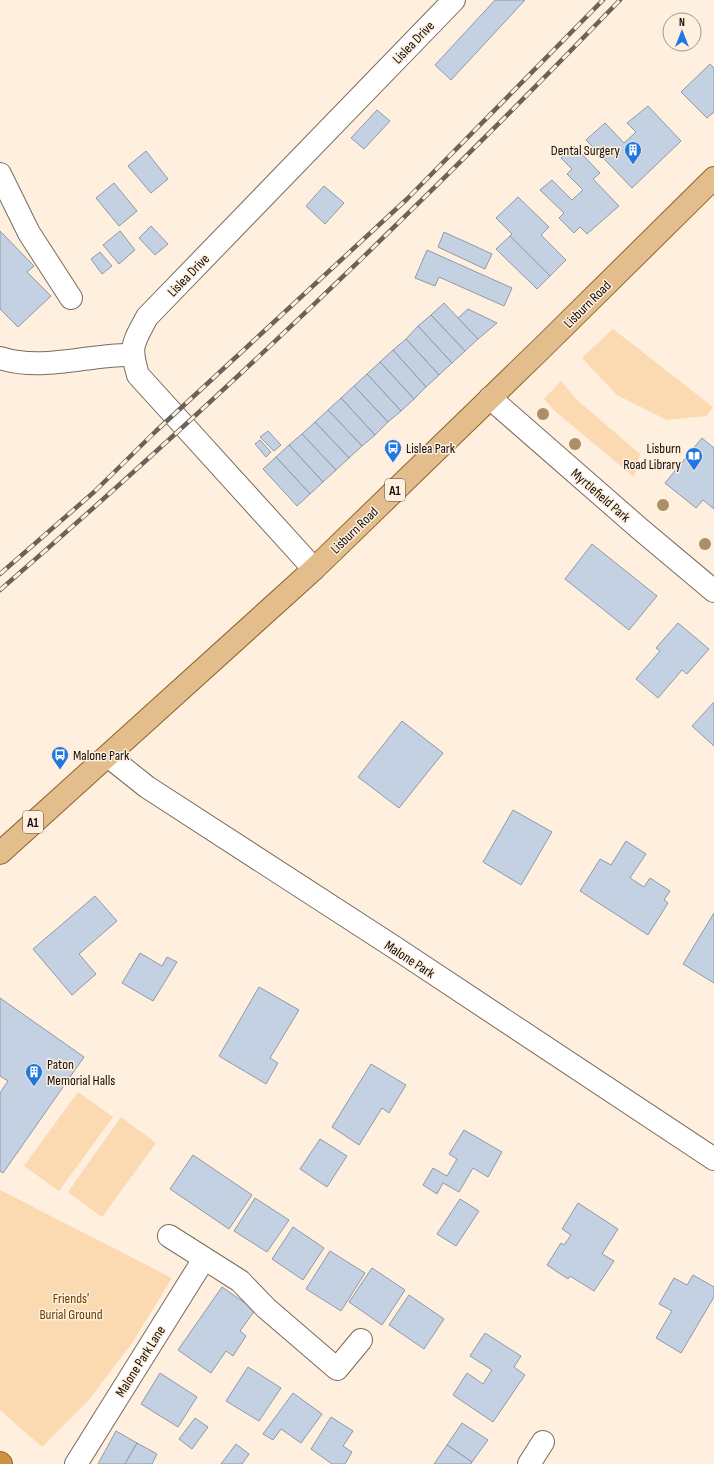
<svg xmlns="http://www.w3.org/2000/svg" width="714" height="1464" viewBox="0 0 714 1464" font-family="'Sofia Sans Condensed',sans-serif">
  <rect width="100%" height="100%" fill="#feefde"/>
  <!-- green -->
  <g fill="#fbd9b1">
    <polygon points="613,329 713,407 706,416 667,420 617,395 582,358"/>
    <polygon points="561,381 577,400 640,454 634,477 557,413 544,399"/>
    <polygon points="78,1092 113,1117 59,1191 24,1166"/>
    <polygon points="121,1117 156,1143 102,1217 68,1192"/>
    <polygon points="0,1190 172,1278 132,1343 88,1401 42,1447 0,1410"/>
  </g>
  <!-- building -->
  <g fill="#c4d1e2" stroke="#8e9aaa">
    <polygon points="495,0 525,0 451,80 435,65"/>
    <polygon points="710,64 714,68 714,112 707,118 681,92"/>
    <polygon points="648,106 681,141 632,188 586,140 605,123 624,143 636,132 627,123"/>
    <polygon points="377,110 390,121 364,149 351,138"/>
    <polygon points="574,146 600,173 593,179 619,206 587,234 580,227 574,233 559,218 564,213 540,190 552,180 572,200 583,190 567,174 572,169 561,158"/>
    <polygon points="146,151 168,179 151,193 128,166"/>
    <polygon points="114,183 137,211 119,226 96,198"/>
    <polygon points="324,186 344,203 325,224 306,206"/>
    <polygon points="518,197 549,227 541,235 566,260 550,276 510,236 512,234 496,218"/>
    <polygon points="151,226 168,244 155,255 139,238"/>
    <polygon points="0,231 34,266 27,272 51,296 18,327 0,309"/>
    <polygon points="120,231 135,250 119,264 103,245"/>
    <polygon points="444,232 492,254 485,269 438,247"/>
    <polygon points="510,236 550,276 537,289 496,249"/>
    <polygon points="427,250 512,288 504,306 439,277 435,286 415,278"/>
    <polygon points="100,252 112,266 102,274 91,259"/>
    <polygon points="444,303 478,339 465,351 431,315"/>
    <polygon points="468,309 497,323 478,339 458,318"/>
    <polygon points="431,315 465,351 452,363 418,326"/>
    <polygon points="418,326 452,363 439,375 406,339"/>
    <polygon points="406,339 439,375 426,387 393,350"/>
    <polygon points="393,350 426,387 414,399 380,362"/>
    <polygon points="380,362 414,399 401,411 367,374"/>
    <polygon points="367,374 401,411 388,422 354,386"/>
    <polygon points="354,386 388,422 375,435 341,398"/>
    <polygon points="341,398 375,435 362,446 328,410"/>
    <polygon points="328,410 362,446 349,458 315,422"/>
    <polygon points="315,422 349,458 336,470 302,434"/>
    <polygon points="268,431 281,445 274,451 260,437"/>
    <polygon points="302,434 336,470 323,482 289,445"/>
    <polygon points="702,438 714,448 714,509 703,500 696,508 665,483"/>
    <polygon points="260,440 271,452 266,457 255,444"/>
    <polygon points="289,445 323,482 310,494 276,457"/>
    <polygon points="276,457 310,494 297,506 263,469"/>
    <polygon points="592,544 657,596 629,630 565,579"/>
    <polygon points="678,623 709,649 687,674 682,670 658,698 636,679 660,651 656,648"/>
    <polygon points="714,702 714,746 692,726"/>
    <polygon points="402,721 443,753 399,808 358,777"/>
    <polygon points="513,810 552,832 521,885 483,862"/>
    <polygon points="626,841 646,854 630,878 644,887 650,878 670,891 664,900 668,903 648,935 580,891 600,859 611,865"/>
    <polygon points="95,896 117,921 79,954 96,974 72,995 33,949"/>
    <polygon points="714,913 714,983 683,964"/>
    <polygon points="140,953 162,966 167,957 177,962 153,1001 122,983"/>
    <polygon points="259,987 299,1010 270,1058 278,1063 266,1084 219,1056"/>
    <polygon points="0,998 84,1057 3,1173 0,1171 0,1093 8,1081 0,1076"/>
    <polygon points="371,1064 406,1085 389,1113 382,1108 359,1145 332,1127"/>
    <polygon points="464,1130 502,1152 488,1177 473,1168 459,1192 443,1183 437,1194 423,1185 433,1168 447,1176 457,1159 449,1154"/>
    <polygon points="320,1139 347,1156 327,1187 300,1169"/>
    <polygon points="193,1155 252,1195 229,1229 170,1189"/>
    <polygon points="255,1198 289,1220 267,1252 234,1231"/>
    <polygon points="460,1199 479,1211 456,1246 437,1234"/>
    <polygon points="578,1203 618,1229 602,1254 614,1261 594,1291 570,1276 568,1279 547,1265 561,1243 564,1245 571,1235 562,1229"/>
    <polygon points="293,1227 324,1248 303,1280 272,1259"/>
    <polygon points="330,1251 365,1273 341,1311 306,1289"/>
    <polygon points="372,1268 405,1290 382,1325 349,1302"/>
    <polygon points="693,1275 714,1287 714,1297 681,1353 656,1338 672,1311 659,1304 674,1278 687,1285"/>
    <polygon points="222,1287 255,1310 240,1331 246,1336 233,1356 226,1351 211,1373 178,1350"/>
    <polygon points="409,1295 444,1319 424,1349 389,1325"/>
    <polygon points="485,1333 521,1356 514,1367 525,1375 493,1422 453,1395 467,1373 483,1384 492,1370 470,1356"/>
    <polygon points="248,1367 281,1388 259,1421 226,1401"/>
    <polygon points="160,1373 197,1397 178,1427 141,1404"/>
    <polygon points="293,1393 322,1414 301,1443 281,1429 273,1440 263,1434"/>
    <polygon points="331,1417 353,1431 343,1446 352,1452 345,1464 332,1464 311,1449"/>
    <polygon points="195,1418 208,1427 192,1449 179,1439"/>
    <polygon points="462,1423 488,1440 472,1462 447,1445"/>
    <polygon points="116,1431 137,1443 125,1464 98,1464"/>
    <polygon points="137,1443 157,1454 152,1464 125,1464"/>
    <polygon points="236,1444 249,1454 242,1464 221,1464"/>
    <polygon points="447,1445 472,1462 471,1464 434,1464"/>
  </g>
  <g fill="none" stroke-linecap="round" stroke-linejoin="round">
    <defs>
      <g id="minor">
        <polyline points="0,174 29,233 71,298"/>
        <path d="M0 358C43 372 88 354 132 355"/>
        <polyline points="490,398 640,529 714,591"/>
        <path d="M314 569 138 375C129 345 133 344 147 317L454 0"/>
        <polyline points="108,756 147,787 394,947 714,1159"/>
        <polyline points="169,1236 240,1281 266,1308 337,1369 361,1340"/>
        <polyline points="76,1464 204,1259"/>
        <polyline points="529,1464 543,1442"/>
      </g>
      <polyline id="major" points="0,853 314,569 543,347 714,178"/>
      <polyline id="highway" points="0,1463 1,1464"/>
    </defs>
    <!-- minor casing -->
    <use href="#minor" stroke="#796c5e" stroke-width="24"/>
    <!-- major casing -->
    <use href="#major" stroke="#8e642c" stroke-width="24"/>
    <!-- highway casing -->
    <use href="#highway" stroke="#8e642c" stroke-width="24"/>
    <!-- minor -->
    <use href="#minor" stroke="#fff" stroke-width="22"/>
    <!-- major -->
    <use href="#major" stroke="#e3be8c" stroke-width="22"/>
    <!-- highway -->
    <use href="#highway" stroke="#d1923f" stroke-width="22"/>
    <defs>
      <g id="rail">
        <polyline points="0,574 94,492 156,431 407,199 603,0"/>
        <path d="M0 590C216 403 422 205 620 0"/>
      </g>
    </defs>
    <!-- rail casing -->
    <use href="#rail" stroke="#6b6359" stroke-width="4.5"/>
    <!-- rail -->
    <use href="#rail" stroke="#feefde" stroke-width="3" stroke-dasharray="9" stroke-linecap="butt"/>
  </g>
  <!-- trees -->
  <g fill="#ac8f64">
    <circle cx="543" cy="414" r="6"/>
    <circle cx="575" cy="444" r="6"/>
    <circle cx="663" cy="505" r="6"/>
    <circle cx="705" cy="544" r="6"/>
  </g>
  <!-- icons -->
  <defs>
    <symbol id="building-pin" viewBox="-11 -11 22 30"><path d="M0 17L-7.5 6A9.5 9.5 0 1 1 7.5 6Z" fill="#2077e1" stroke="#feefde"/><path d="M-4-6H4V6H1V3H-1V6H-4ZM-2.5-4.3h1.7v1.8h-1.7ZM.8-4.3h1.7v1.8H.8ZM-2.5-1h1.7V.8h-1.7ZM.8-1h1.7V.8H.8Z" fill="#fff"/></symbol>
    <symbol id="bus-pin" viewBox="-11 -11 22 30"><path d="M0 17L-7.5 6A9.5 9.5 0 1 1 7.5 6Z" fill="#2077e1" stroke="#feefde"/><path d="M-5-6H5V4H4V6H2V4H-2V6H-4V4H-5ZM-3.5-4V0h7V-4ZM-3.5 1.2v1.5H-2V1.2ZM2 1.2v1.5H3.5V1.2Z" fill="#fff"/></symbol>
    <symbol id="library-pin" viewBox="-11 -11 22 30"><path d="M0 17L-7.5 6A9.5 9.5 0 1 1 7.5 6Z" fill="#2077e1" stroke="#feefde"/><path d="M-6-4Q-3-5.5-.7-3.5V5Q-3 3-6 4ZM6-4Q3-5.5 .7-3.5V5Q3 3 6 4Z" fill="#fff"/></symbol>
  </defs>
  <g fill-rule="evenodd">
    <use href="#building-pin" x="623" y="140" width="20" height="27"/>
    <use href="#bus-pin" x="383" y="438" width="20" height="27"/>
    <use href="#library-pin" x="684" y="446" width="20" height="27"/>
    <use href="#bus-pin" x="50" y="745" width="20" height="27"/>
    <use href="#building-pin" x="24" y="1062" width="20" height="27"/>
  </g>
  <g text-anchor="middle" stroke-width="3" stroke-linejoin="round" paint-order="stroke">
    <!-- shield labels -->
    <g fill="#feefde" stroke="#5a5249" stroke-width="1">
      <rect x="385" y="479" width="20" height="22" rx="3"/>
      <rect x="23" y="811" width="20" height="22" rx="3"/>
    </g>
    <g font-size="13" font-weight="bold" fill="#130e09">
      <text x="395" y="495">A1</text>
      <text x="33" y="827">A1</text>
    </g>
    <!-- street labels -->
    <g font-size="14" fill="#130e09" stroke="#feefde">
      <text transform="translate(413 42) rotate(-46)" y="5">Lislea Drive</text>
      <text transform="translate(188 275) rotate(-46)" y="5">Lislea Drive</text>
      <text transform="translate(587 304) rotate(-45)" y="5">Lisburn Road</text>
      <text transform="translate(601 495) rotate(41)" y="5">Myrtlefield Park</text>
      <text transform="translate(354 530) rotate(-44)" y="5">Lisburn Road</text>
      <text transform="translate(410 959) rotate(33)" y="5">Malone Park</text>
      <text transform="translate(140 1361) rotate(-58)" y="5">Malone Park Lane</text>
    </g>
    <!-- poi labels -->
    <g font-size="14" fill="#130e09" stroke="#feefde" text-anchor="start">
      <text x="620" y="155" text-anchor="end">Dental Surgery</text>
      <text x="406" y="453">Lislea Park</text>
      <text x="681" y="453" text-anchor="end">Lisburn<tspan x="681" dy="16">Road Library</tspan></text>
      <text x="73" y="760">Malone Park</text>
      <text x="47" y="1069">Paton<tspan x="47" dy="16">Memorial Halls</tspan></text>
    </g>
    <!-- park labels -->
    <g font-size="14" fill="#694101" stroke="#feefde">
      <text x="71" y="1303">Friends'<tspan x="71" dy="16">Burial Ground</tspan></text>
    </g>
  </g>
  <!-- north arrow -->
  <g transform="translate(682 32)"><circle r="19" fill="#feefde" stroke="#a09589"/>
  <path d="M0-3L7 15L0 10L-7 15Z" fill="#2077e1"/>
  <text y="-6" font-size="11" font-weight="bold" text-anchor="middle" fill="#130e09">N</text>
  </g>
</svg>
